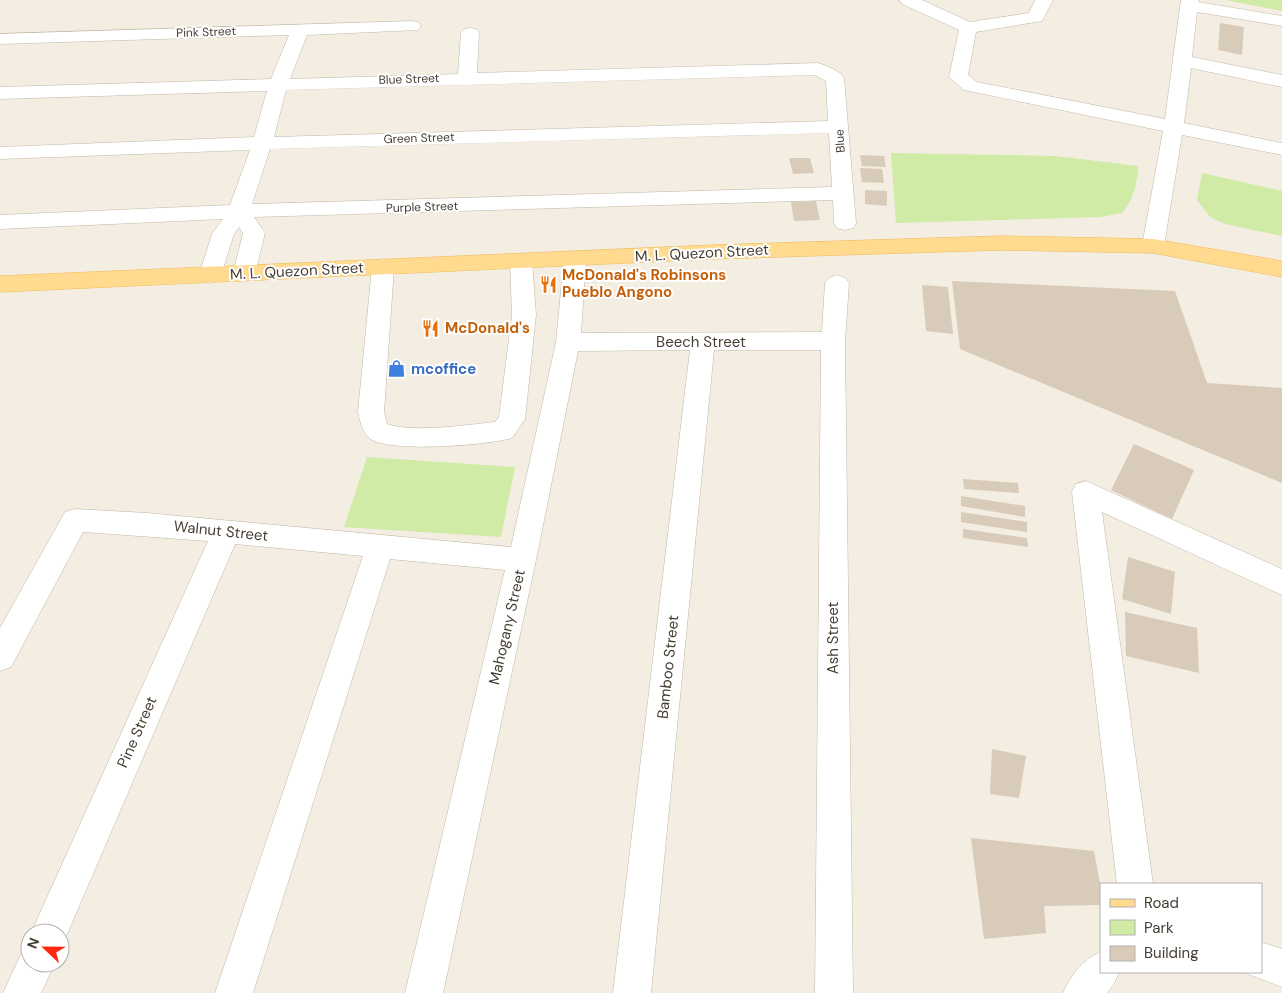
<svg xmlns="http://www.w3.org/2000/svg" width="1282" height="993" viewBox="0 0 1282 993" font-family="'DM Sans',sans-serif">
  <rect width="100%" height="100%" fill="#f3ede2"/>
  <!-- green -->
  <g fill="#cfeba6">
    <polygon points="1228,0 1282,0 1282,11 1230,1"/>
    <path d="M891 153 1055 156 1138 166C1137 185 1134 198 1122 213L1100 217 896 223Z"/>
    <polygon points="1202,173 1282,191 1282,236 1225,224 1210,217 1197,200"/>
    <polygon points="367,457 515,467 501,537 344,527"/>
  </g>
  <!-- building -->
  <g fill="#d8cbb9">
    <polygon points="1220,23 1244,27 1242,55 1218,50"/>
    <polygon points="860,155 884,156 886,167 862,166"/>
    <polygon points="789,158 810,158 814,173 793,174"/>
    <polygon points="860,168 882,169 884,183 862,182"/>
    <polygon points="865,190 887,191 887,206 865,204"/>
    <polygon points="816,201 820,220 794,221 791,202"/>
    <polygon points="952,281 1175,291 1207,383 1282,388 1282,483 960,349"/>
    <polygon points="922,285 948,287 953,334 926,331"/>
    <polygon points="1134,444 1194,470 1172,519 1111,490"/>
    <polygon points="963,479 1018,483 1019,493 964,489"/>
    <polygon points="961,496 1025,506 1025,517 961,506"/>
    <polygon points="961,512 1027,522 1027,532 961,522"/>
    <polygon points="963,529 1027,538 1028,547 963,538"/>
    <polygon points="1128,557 1175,572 1171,614 1122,599"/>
    <polygon points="1125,612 1197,628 1199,673 1126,656"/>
    <polygon points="992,749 1026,756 1019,798 990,794"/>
    <polygon points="971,838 1094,851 1101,889 1101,905 1044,906 1046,933 984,939"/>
  </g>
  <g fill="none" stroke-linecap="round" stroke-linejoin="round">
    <defs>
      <g id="minor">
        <polygon points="899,0 922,0 970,22 1029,13 1035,0 1053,0 1042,21 976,32 968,75 977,82 1165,119 1181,0 1199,0 1198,2 1282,16 1282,26 1197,12 1192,57 1282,75 1282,87 1191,68 1184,123 1282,143 1282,155 1182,135 1164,246 1161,251 1153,253 1145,251 1142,246 1163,131 964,90 949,77 959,30 902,4"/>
        <path d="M412 21 418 22 421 26 418 30 307 35 290 79 458 74 461 33 464 29 470 28 476 29 479 33 477 73 818 63C827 66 839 70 844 78L856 223 853 228 845 230 837 228 834 223 833 200 254 217 265 233 255 274 252 279 244 282 236 279 233 274 243 233 239 227 234 234 221 275 218 280 210 283 202 280 199 275 212 234 223 219 0 229V215L230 205 250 150 0 159V147L254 137 267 91 0 99V87L271 79 289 35 0 44V34ZM815 75 826 81 828 121 274 137 286 90ZM829 133 832 187 252 204 270 149Z"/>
        <polygon points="575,252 583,254 586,259 581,333 822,332 825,283 829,278 837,275 845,278 849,283 845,341 853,993 815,993 821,350 714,350 651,993 613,993 690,350 578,351 536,560 443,993 405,993 505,570 390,559 253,993 215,993 363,556 235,544 62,946 60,947 60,933 31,933 208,541 83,532 11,667 0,671 0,628 65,512 75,509 147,513 511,547 556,342 564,259 567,254"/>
        <path d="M521 254 529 256 532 261 536 315 525 419 512 438C490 445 384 454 368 437 362 431 360 420 358 412L372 267 375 262 383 259 391 262 394 267 384 412 387 424C413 433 467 425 495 422L499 417 512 315 510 261 513 256Z"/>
        <polygon points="1086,481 1282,569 1282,595 1102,512 1153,884 1117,884 1072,492 1076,484"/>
        <polygon points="1261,942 1282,949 1282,987 1248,974 1247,972 1261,972"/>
        <polygon points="30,947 30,963 55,963 41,993 3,993 23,950"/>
        <path d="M1101 952V972H1119L1114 984 1107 993H1063C1071 975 1082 960 1101 952Z"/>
      </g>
      <polygon id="major" points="1001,236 1153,239 1282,261 1282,277 1153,253 1001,250 713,259 0,292 0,276 713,245"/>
    </defs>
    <!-- minor casing -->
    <use href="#minor" stroke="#c2b7a7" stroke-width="1"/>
    <!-- major casing -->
    <use href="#major" stroke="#eeb955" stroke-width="1"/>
    <!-- minor -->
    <use href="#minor" fill="#fff" fill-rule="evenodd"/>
    <!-- major -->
    <use href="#major" fill="#ffda8f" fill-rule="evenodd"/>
  </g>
  <!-- icons -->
  <defs>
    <symbol id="restaurant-bare" viewBox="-9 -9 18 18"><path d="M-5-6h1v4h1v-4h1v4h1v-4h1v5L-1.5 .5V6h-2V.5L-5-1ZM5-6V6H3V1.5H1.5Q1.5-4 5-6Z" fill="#e8710a" stroke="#fff" stroke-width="2.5" paint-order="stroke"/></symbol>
    <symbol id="shop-bare" viewBox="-9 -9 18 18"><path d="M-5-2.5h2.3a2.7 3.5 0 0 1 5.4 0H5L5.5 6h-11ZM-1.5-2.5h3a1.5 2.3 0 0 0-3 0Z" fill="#3f7fe0" stroke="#fff" stroke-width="2.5" paint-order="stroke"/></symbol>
  </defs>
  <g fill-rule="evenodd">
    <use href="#restaurant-bare" x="536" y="272" width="25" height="25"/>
    <use href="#restaurant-bare" x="418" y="316" width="25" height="25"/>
    <use href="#shop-bare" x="384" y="356" width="25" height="25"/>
  </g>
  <g text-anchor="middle" stroke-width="4" stroke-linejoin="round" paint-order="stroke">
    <!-- far-street labels -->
    <g font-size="12" fill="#453d32" stroke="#fff">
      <text transform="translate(206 32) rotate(-2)" y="4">Pink Street</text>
      <text transform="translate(409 79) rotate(-2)" y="4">Blue Street</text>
      <text transform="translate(419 138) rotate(-2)" y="4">Green Street</text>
      <text transform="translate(840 141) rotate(-94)" y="4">Blue</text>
      <text transform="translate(422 207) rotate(-2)" y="4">Purple Street</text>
    </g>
    <!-- street labels -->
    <g font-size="15" fill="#453d32" stroke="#fff">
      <text transform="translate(702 253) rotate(-3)" y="5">M. L. Quezon Street</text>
      <text transform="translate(297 271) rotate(-3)" y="5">M. L. Quezon Street</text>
      <text x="701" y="347">Beech Street</text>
      <text transform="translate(221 531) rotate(6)" y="5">Walnut Street</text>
      <text transform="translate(507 627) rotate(-77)" y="5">Mahogany Street</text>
      <text transform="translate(833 638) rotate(-90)" y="5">Ash Street</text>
      <text transform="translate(668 667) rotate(-84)" y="5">Bamboo Street</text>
      <text transform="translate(137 732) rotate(-66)" y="5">Pine Street</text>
    </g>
    <!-- food labels -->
    <g font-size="15" font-weight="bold" fill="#c56008" stroke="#fff" text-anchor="start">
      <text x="562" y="280">McDonald's Robinsons<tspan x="562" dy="17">Pueblo Angono</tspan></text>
      <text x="445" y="333">McDonald's</text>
    </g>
    <!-- shop labels -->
    <g font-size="15" font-weight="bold" fill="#366cbe" stroke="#fff" text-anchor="start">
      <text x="411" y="374">mcoffice</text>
    </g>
  </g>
  <!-- legend -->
  <rect x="1100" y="883" width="162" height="90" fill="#ffffff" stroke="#b5b1ad"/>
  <rect x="1110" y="899" width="25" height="8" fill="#ffda8f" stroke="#b5b1ad"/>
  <text x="1144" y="908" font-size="15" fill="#453d32">Road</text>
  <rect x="1110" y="920" width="25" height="15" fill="#cfeba6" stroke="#b5b1ad"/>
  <text x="1144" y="933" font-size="15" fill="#453d32">Park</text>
  <rect x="1110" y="946" width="25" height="15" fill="#d8cbb9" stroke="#b5b1ad"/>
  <text x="1144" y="958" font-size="15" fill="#453d32">Building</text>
  <!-- north arrow -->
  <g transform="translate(45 948) rotate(292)"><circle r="24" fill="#ffffff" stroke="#b5b1ad"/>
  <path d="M0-4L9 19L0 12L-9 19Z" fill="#ff270d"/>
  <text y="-8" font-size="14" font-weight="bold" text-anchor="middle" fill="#453d32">N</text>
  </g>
</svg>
